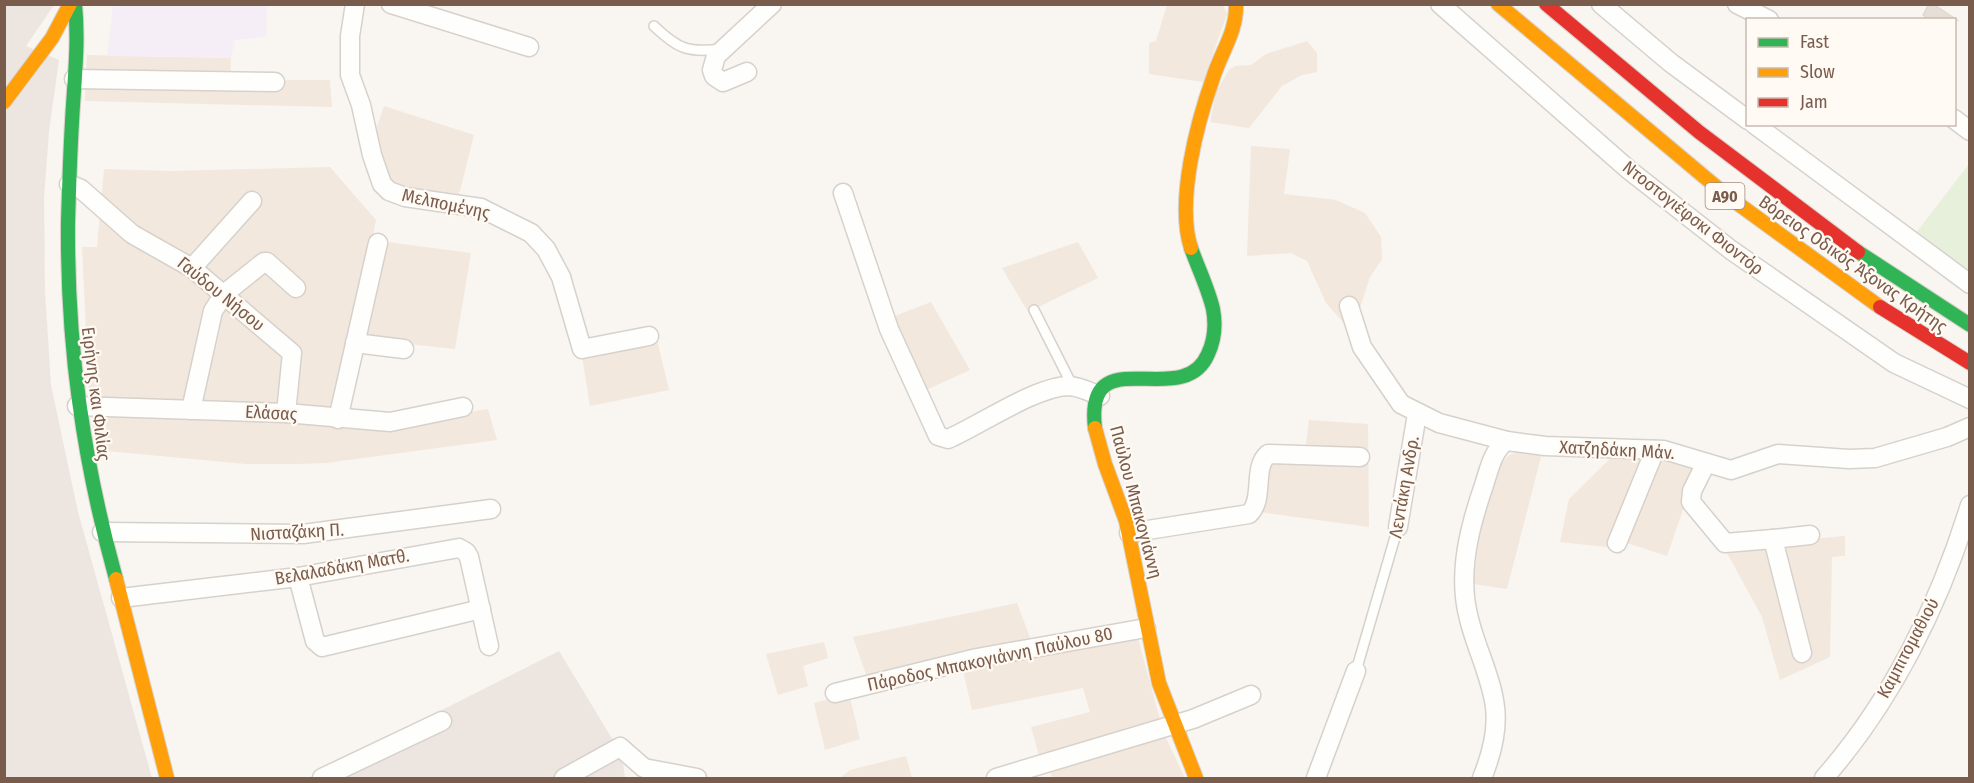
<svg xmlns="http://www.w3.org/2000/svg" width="1974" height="783" viewBox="0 0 1974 783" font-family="'Fira Sans Condensed',sans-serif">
  <rect width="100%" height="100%" fill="#f9f5f0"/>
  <!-- residential -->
  <g fill="#f2e8de">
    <polygon points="1167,5 1223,5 1227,14 1203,82 1149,74 1149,43 1156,41"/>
    <polygon points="1307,41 1317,53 1317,72 1302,75 1282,86 1249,128 1210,122 1216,92 1229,70 1235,66 1251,65 1266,54"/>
    <polygon points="87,55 231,58 230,86 280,80 330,80 332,107 85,101"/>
    <polygon points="384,106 474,135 458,198 408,193 389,183 373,138"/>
    <polygon points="1251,146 1290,149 1284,194 1336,200 1365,213 1381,237 1382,259 1370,277 1352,332 1326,303 1307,261 1291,253 1247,256"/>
    <polygon points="330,167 376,220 372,240 471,253 455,349 352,338 332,424 391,425 488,409 497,440 326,463 296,464 246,464 96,450 89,397 82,247 97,247 104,169 171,171"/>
    <polygon points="1078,242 1098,278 1028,312 1002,268"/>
    <polygon points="931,302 970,370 922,392 892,317"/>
    <polygon points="657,340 669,390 590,406 582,356"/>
    <polygon points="1309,420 1368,424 1369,527 1259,512 1268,457 1304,459"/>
    <polygon points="1522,451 1542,453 1507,589 1473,584 1480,530 1492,488 1502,463 1509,455"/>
    <polygon points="1616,453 1699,463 1667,556 1612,538 1607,547 1560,542 1569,499"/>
    <polygon points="1845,536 1845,556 1832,557 1830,657 1780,680 1762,617 1726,551 1777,542"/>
    <polygon points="1017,603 1031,640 868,680 853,637"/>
    <polygon points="1137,635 1161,723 1039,756 1031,727 1090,712 1083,688 972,710 962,666"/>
    <polygon points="824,642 828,658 803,666 808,686 778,695 766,654"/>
    <polygon points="849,694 860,739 825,750 814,703"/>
    <polygon points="1164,734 1185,778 1052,778 1049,769"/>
    <polygon points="906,756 912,778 840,778 850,770"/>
  </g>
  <!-- industrial -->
  <g fill="#ede5e0">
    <polygon points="5,5 54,5 26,46 59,60 49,131 44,199 45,290 51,385 78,512 152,778 5,778"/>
    <polygon points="559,651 622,755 625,778 334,778 325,769"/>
  </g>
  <!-- education -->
  <polygon fill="#f6eef6" points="113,5 267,5 266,37 235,40 231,58 107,56"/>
  <!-- green -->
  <polygon fill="#e7f0db" points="1969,164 1969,275 1916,233"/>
  <!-- building -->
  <polygon fill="#e6ded7" stroke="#e2d8d2" stroke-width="1.5" points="1929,4 1933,4 1957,20 1930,20 1923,15"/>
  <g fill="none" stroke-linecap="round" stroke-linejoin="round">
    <defs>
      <g id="lane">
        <path d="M654 26C678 49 688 53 721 49"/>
        <polyline points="1034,310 1073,387"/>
        <polyline points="1356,671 1398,527"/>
      </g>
      <g id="street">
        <polyline points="355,4 350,36 350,75 361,105 372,155 382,184 389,191 405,197 481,208 531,233 546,249 561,277 582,349 649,336"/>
        <polyline points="391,4 529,47"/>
        <polyline points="1440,4 1629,170 1731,250 1894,363 1970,399"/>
        <polyline points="1601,4 1671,63 1748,120"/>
        <polyline points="1737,4 1769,20"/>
        <polyline points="747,72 723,82 714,76 712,70 716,56 772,4"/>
        <polyline points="74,79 275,82"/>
        <polyline points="1954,119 1970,131"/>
        <polyline points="1754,124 1970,284"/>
        <polyline points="69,184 81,189 132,234 192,268 292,353 286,413"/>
        <path d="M843 193 889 329 938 436 948 439C980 425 1035 387 1068 386 1079 386 1090 392 1100 396"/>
        <polyline points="192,268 252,201"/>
        <path d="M1349 306 1362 347 1401 404 1439 423 1507 441C1493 449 1489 470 1484 485 1472 520 1461 559 1465 597 1469 636 1491 672 1495 707 1498 731 1491 756 1482 778"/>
        <polyline points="355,343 404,349"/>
        <polyline points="77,406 286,413 390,422 463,407"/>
        <polyline points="191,410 213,311 224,294 264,262 267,262 296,288"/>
        <polyline points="338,419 378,243"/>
        <polyline points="1507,441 1545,446 1664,450 1731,470 1778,454 1849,459 1875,458 1947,437 1970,427"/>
        <polyline points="1706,463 1692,491 1691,502 1725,543 1773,539 1802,653"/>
        <polyline points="1398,527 1417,414"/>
        <polyline points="102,532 303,534 491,509"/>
        <path d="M1129 533 1249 514C1265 499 1252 468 1268 454L1360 457"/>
        <polyline points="1773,539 1810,535"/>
        <polyline points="1617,543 1655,450"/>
        <polyline points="298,577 315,641 322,647 481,609"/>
        <polyline points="121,598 298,577 459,548 466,552 469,557 489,646"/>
        <polyline points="835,693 977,658 1146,628"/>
        <polyline points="322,778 442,721"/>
        <polyline points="564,778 620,747 644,768 697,778"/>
        <polyline points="996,778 1193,719 1251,695"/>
        <polyline points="1316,778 1356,671"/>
        <path d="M1824 778C1892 701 1940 603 1970 505"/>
      </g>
      <g id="fast">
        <path d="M75 4C79 44 74 83 72 122 70 156 69 189 68 223 67 347 83 459 116 579"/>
        <polyline points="1858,252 1970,325"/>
        <path d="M1095 428C1084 336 1183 413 1208 354 1215 339 1216 325 1213 309 1208 288 1198 268 1191 248"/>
      </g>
      <g id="slow">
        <polyline points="1498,4 1726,195 1880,307"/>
        <polyline points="4,102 52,38 70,4"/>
        <path d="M1191 248C1176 202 1197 123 1213 78 1221 52 1237 32 1236 4"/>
        <polyline points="1095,428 1105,464 1126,521 1159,683 1196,778"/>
        <polyline points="116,579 167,778"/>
      </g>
      <g id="jam">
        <polyline points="1546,4 1699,132 1858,252"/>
        <polyline points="1880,307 1970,363"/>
      </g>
    </defs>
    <!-- lane casing -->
    <use href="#lane" stroke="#d7d1cb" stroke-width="12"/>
    <!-- street casing -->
    <use href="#street" stroke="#d7d1cb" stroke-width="21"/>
    <!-- fast casing -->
    <use href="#fast" stroke="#d9d2cb" stroke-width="16"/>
    <!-- slow casing -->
    <use href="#slow" stroke="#d9d2cb" stroke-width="16"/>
    <!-- jam casing -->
    <use href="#jam" stroke="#d9d2cb" stroke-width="16"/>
    <!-- lane -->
    <use href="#lane" stroke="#fefefd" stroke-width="9"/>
    <!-- street -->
    <use href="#street" stroke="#fefefd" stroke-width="18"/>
    <!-- fast -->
    <use href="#fast" stroke="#30b455" stroke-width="14"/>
    <!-- slow -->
    <use href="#slow" stroke="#ff9f0a" stroke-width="14"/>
    <!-- jam -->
    <use href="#jam" stroke="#e5322d" stroke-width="14"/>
  </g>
  <g text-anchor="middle" stroke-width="4.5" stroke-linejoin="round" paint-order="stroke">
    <!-- shield labels -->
    <rect fill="#fffaf3" stroke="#a28b7f" stroke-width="1.5" x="1705.5" y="183" width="39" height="26" rx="4.5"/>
    <g font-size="16" font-weight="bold" fill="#7a5c4d">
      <text x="1725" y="202">Α90</text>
    </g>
    <!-- street labels -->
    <g font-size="18" fill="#7a5c4d" stroke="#fffaf3">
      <text transform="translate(446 204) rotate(12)" y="6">Μελπομένης</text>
      <text transform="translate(1693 218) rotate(38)" y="6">Ντοστογιέφσκι Φιοντόρ</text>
      <text transform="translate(1853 264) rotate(35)" y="6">Βόρειος Οδικός Άξονας Κρήτης</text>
      <text transform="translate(221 294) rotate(39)" y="6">Γαύδου Νήσου</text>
      <text transform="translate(96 394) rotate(83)" y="6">Ειρήνης και Φιλίας</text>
      <text transform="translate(271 413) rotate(3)" y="6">Ελάσας</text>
      <text transform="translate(1617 450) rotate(3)" y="6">Χατζηδάκη Μάν.</text>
      <text transform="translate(1404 487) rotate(-80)" y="6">Λεντάκη Ανδρ.</text>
      <text transform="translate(1136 502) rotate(75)" y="6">Παύλου Μπακογιάννη</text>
      <text transform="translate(297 532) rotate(-3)" y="6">Νισταζάκη Π.</text>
      <text transform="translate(342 567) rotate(-10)" y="6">Βελαλαδάκη Ματθ.</text>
      <text transform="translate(1908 648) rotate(-62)" y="6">Καμπιτομαθιού</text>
      <text transform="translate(990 659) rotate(-12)" y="6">Πάροδος Μπακογιάννη Παύλου 80</text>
    </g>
  </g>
  <!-- border -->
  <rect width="1974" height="783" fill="none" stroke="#7a5c4d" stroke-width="12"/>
  <!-- legend -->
  <rect x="1746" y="18" width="210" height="108" fill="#fffaf3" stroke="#cabbb1" stroke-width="1.5"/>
  <rect x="1758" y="38" width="30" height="9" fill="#30b455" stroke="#cabbb1" stroke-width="1.5"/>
  <text x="1800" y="48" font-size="18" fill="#7a5c4d">Fast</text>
  <rect x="1758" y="68" width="30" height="9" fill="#ff9f0a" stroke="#cabbb1" stroke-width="1.5"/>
  <text x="1800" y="78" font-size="18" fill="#7a5c4d">Slow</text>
  <rect x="1758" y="98" width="30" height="9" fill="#e5322d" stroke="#cabbb1" stroke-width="1.5"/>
  <text x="1800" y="108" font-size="18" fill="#7a5c4d">Jam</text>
</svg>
